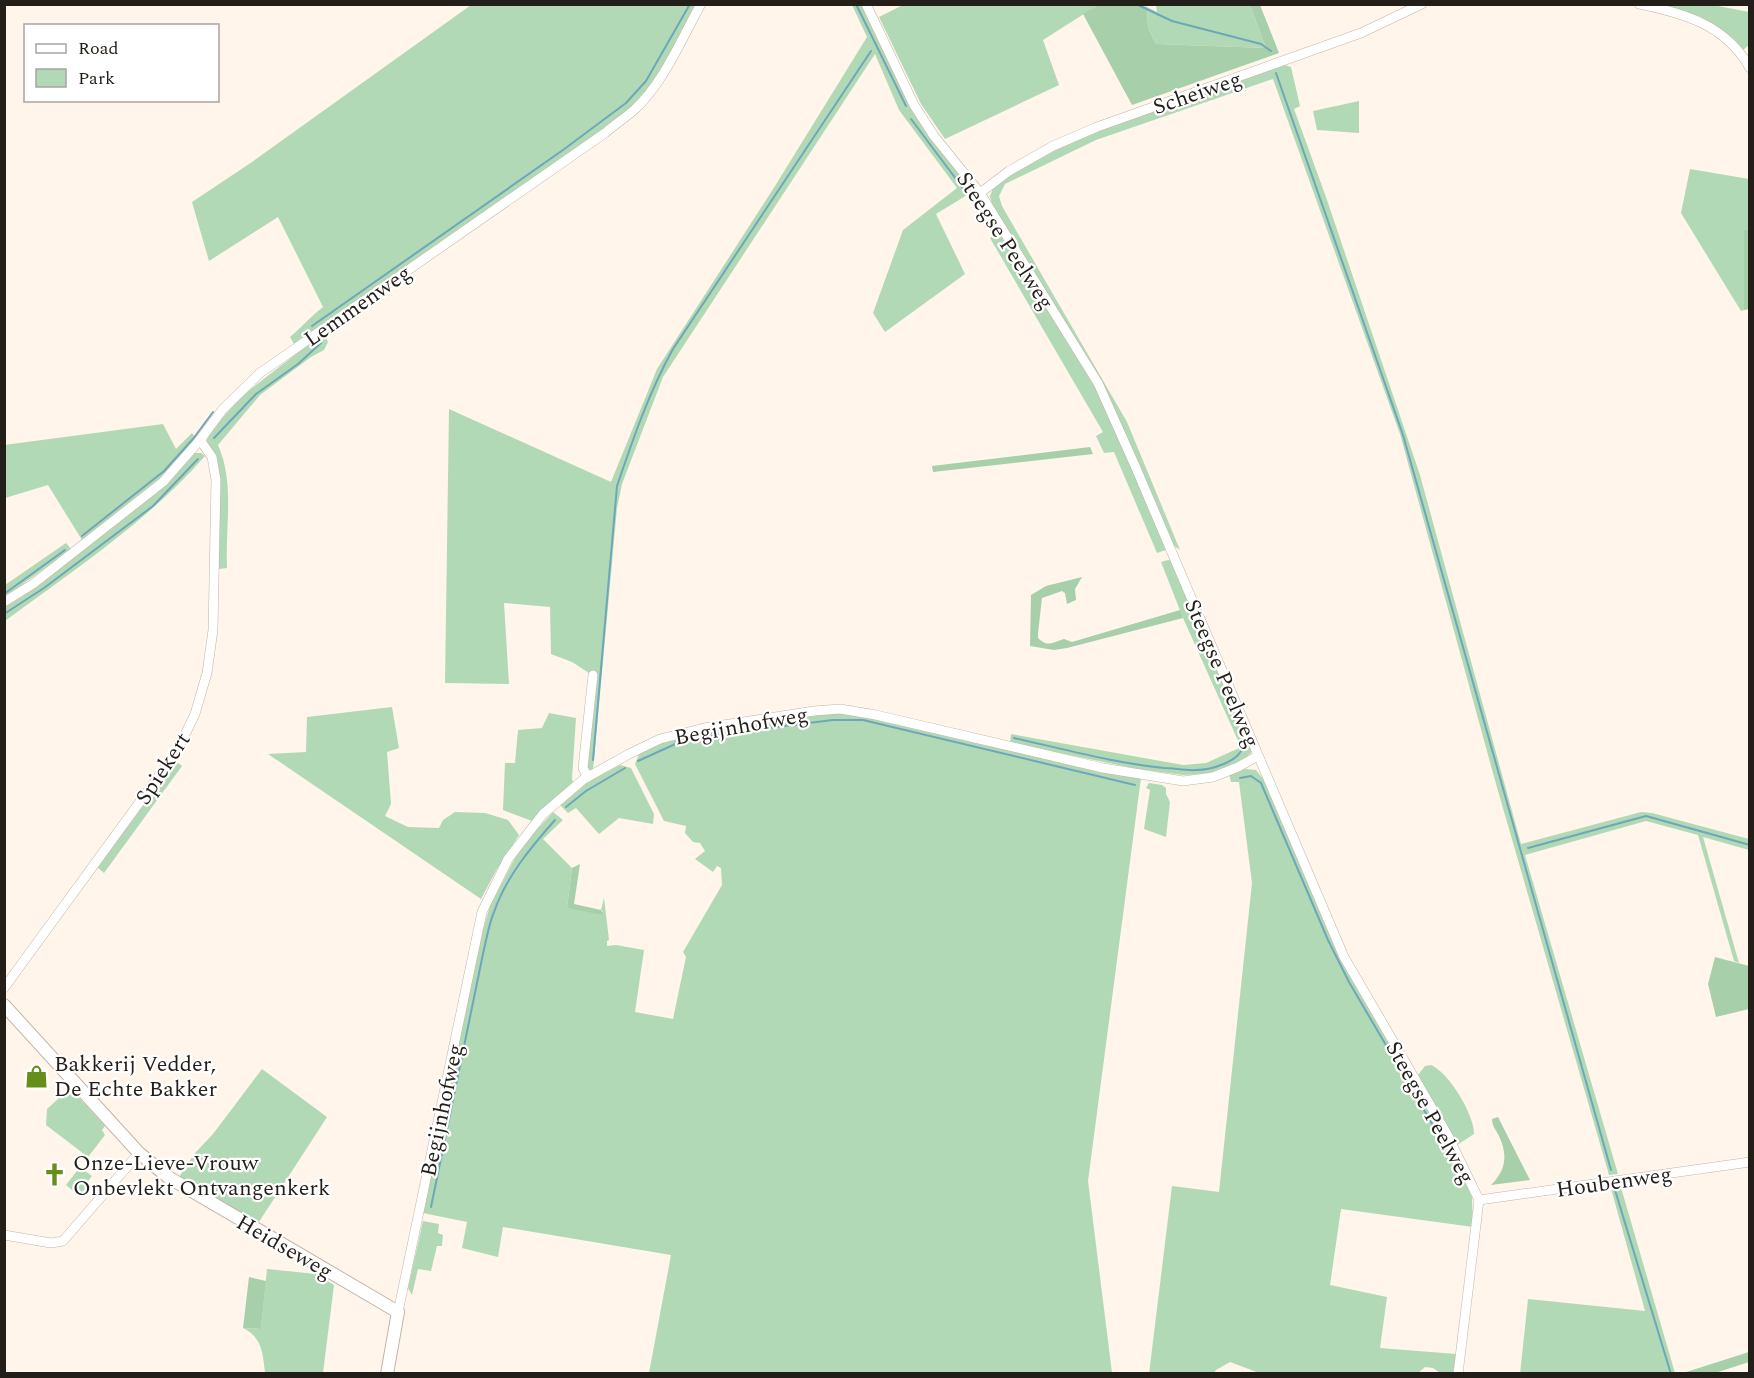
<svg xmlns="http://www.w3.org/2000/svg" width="1754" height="1378" viewBox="0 0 1754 1378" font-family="Spectral,serif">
  <rect width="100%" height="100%" fill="#fff5eb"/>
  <!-- green -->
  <g fill="#b2d9b5">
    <path d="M471 5H697L656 80 626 112 605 129 294 344 290 337C302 327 310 317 323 307L278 217 209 261 192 202 252 162Z"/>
    <polygon points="852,5 862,5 918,120 972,192 936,214 965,274 885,332 873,313 903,230 957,188 899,110 875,54 663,377 622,484 617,508 593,771 589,770 585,765 595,677 572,662 551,654 550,607 504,603 509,684 445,683 449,409 611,482 657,369 775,186 867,37"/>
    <polygon points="903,5 1098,5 1043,40 1059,85 945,139 921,104 879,17"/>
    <polygon points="1156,5 1250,5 1266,48 1156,44 1148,28 1147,7 1157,12"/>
    <polygon points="1658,5 1713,5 1749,12 1749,45 1742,51 1720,34"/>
    <polygon points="1285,65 1291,67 1300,106 1294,109 1326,197 1420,475 1521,844 1641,812 1652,813 1749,839 1749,850 1703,837 1739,963 1734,961 1698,835 1646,821 1525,855 1618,1174 1609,1175 1496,784 1400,434 1273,79 1096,140 1005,184 999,196 1002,206 1127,422 1180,550 1173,545 1128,439 1066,328 994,212 990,196 994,186 1006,176 1042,155 1099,130"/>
    <polygon points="1359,101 1359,133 1317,130 1313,111"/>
    <polygon points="1690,169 1749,179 1749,230 1744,231 1744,310 1741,311 1681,213"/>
    <polygon points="999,231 1108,409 1166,550 1157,553 1114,452 1104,453 1096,436 1103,432 990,238"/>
    <path d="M323 333 328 342 324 350 311 357 260 395 218 445C235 483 225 527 227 568L219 569V488L207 441 208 434 243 395Z"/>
    <polygon points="163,424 176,449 192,433 197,440 165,474 82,540 48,485 5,498 4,445"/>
    <path d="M194 453H201L205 456C148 521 74 570 5 621L4 607 35 586Z"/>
    <polygon points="66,543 71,549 5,597 5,585"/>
    <polygon points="1168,560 1173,561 1251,746 1251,753 1237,765 1207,774 1183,775 1138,769 1010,743 1011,734 1183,765 1206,763 1239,748 1240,745 1183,618 1161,562"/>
    <polygon points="392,707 399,748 387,752 391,804 385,816 408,827 439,828 443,820 455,812 485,813 508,820 519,835 497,869 481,899 268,754 306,752 307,717"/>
    <polygon points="549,713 576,718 572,779 573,782 532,821 503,810 505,763 515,763 518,730 542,728"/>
    <polygon points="836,713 851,713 1141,778 1088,1181 1112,1373 649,1373 671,1255 503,1227 498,1257 462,1248 467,1222 423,1213 476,953 490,906 520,848 553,812 563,820 543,839 572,868 567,908 603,912 601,910 604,898 609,940 607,941 607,946 616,945 644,950 635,1012 673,1019 686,957 683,952 722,885 721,868 717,866 713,872 695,859 705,851 700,843 693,842 685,833 686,826 664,821 635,764 639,754 671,739 695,732 779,719"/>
    <polygon points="174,760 182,766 104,873 97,867"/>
    <polygon points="620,765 631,768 654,814 653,824 619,818 599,834 576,808 568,813 560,805 589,781"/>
    <polygon points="1245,769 1256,770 1264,780 1358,990 1448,1144 1472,1197 1473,1227 1341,1209 1330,1285 1387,1297 1380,1348 1456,1354 1453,1373 1440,1373 1433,1368 1425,1367 1417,1374 1262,1374 1230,1362 1216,1370 1214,1373 1149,1374 1172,1186 1219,1192 1252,883 1239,782 1231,782 1229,774"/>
    <polygon points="1149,783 1162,785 1166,788 1166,794 1170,802 1166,837 1144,829 1150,790 1146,788"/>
    <path d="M1431 1065C1449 1073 1474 1114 1474 1134L1457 1145 1418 1075 1425 1066Z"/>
    <polygon points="262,1069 327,1117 257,1225 179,1177 195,1153 213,1134"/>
    <polygon points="70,1088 105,1126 102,1130 105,1135 88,1157 46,1125 47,1109"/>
    <polygon points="80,1167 92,1176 88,1181 90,1183 79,1196 66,1185"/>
    <polygon points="1620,1184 1675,1373 1520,1374 1528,1299 1645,1311 1610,1185"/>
    <polygon points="423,1221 439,1224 438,1233 443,1235 442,1246 437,1246 431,1271 418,1269 412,1295 408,1288"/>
    <path d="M267 1269 316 1274 334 1285 323 1373H265C263 1354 262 1337 243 1328L261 1329Z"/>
  </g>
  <!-- forest -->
  <g fill="#a6cfaa">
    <polygon points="1098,5 1141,5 1147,7 1148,28 1156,44 1266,48 1250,5 1260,5 1279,53 1132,105 1083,14"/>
    <polygon points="1744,230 1749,230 1750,309 1744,310"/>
    <polygon points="1090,447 1093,454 933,472 932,466"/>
    <path d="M1082 577 1075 589 1076 600 1067 604 1065 593 1062 591 1042 598 1038 633V638C1048 648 1053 642 1064 639L1072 642 1180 610 1183 618 1067 648 1054 650 1030 646 1031 595 1046 586Z"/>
    <polygon points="580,864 574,904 601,910 603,915 567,908 572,868"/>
    <polygon points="1715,957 1749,966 1749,1009 1716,1017 1708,984"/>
    <path d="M1498 1117 1530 1180 1491 1185C1506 1170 1508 1155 1499 1136 1496 1130 1492 1126 1492 1119Z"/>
    <polygon points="249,1277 266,1281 261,1329 243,1328"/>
    <polygon points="1749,1352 1749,1362 1715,1373 1683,1373"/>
  </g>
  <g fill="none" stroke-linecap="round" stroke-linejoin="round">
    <!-- stream -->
    <g stroke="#6da7ba" stroke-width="2">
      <polyline points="856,4 906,106"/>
      <polyline points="1136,4 1172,21 1261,44 1271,51"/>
      <polyline points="1276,73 1403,435 1611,1170"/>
      <polyline points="911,119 965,191"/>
      <polyline points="312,326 563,150 626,103 646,81 690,4"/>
      <polyline points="214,438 256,394 298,364 321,343"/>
      <polyline points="82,536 164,471 193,439 213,412"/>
      <polyline points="4,594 65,550"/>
      <polyline points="4,614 44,588 153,506 198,459"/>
      <path d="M1014 738C1064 749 1114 763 1164 768 1174 768 1186 771 1196 770 1210 770 1240 762 1243 746"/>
      <path d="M593 760 617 486C633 439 649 392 673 349L871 51"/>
      <polyline points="638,761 682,741 728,733 833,720 863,720 1135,785"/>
      <polyline points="1240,778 1251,776 1261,783 1328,940 1349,982 1435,1129"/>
      <polyline points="566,807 586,791 625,768"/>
      <polyline points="1528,848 1646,816 1750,845"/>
      <polyline points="1615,1190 1671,1374"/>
      <path d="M431 1207 484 949C487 937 489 924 494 912 506 877 531 847 555 820"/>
    </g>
    <defs>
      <g id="street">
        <polyline points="866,4 914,105 934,136 980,193 1098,383 1136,468 1344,957 1447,1134 1479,1200 1458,1374"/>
        <path d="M1639 4C1684 13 1726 25 1750 68"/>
        <polyline points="980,193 1009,171 1053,146 1097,127 1361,33 1422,4"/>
        <path d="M4 602 33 584 163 482 200 440 223 409 260 373 605 133C614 125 625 118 634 110 663 84 682 38 701 4"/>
        <polyline points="588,777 583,768 593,675"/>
        <polyline points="4,988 177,751 195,714 207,673 213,630 216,480 212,457 200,440"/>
        <polyline points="1479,1200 1750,1162"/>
        <polyline points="4,1235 51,1243 63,1241 139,1153"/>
        <polyline points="398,1312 482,912 508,859 543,814 584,779 629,754 660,739 704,728 814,711 840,709 876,715 1103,768 1183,781 1213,777 1238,767 1258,756"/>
      </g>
      <polyline id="secondary" points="4,1005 139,1153 168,1177 398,1312 387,1374"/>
    </defs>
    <!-- street casing -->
    <use href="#street" stroke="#c4b4a5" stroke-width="10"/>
    <!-- secondary casing -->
    <use href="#secondary" stroke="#c4b4a5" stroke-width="14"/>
    <!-- street -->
    <use href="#street" stroke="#fff" stroke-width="9"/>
    <!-- secondary -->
    <use href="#secondary" stroke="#fff" stroke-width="12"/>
  </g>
  <!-- icons -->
  <defs>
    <symbol id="shop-bare" viewBox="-9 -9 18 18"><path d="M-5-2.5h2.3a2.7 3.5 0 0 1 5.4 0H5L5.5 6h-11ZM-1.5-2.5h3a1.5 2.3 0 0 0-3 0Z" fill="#688e1a" stroke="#fff" stroke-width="2.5" paint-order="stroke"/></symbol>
    <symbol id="church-bare" viewBox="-9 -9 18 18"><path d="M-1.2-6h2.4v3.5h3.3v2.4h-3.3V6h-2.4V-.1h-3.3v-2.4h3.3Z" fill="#688e1a" stroke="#fff" stroke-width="2.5" paint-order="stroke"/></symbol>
  </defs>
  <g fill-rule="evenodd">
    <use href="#shop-bare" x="20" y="1060" width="33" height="33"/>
    <use href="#church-bare" x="38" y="1158" width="33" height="33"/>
  </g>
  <g text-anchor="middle" stroke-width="4.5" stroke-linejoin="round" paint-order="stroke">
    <!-- street labels -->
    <g font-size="22" fill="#241e19" stroke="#fff">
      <text transform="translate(1197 92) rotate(-19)" y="8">Scheiweg</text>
      <text transform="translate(1006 240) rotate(57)" y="8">Steegse Peelweg</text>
      <text transform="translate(357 305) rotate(-35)" y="8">Lemmenweg</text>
      <text transform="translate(1223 673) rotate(67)" y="8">Steegse Peelweg</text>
      <text transform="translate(741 725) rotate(-10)" y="8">Begijnhofweg</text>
      <text transform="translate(162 768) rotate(-57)" y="8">Spiekert</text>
      <text transform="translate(441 1110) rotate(-78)" y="8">Begijnhofweg</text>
      <text transform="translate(1431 1112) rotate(61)" y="8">Steegse Peelweg</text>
      <text transform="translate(1614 1181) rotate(-8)" y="8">Houbenweg</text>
      <text transform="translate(285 1246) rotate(30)" y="8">Heidseweg</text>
    </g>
    <!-- poi labels -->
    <g font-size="22" fill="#241e19" stroke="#fff" text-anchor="start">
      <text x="54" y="1071">Bakkerij Vedder,<tspan x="54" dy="25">De Echte Bakker</tspan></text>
      <text x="73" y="1170">Onze-Lieve-Vrouw<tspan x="73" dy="25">Onbevlekt Ontvangenkerk</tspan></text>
    </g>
  </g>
  <!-- border -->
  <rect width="1754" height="1378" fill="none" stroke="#241e19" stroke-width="12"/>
  <!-- legend -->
  <rect x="24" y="24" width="195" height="78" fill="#ffffff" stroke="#a7a5a3" stroke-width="1.5"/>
  <rect x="36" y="44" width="30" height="9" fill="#ffffff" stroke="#a7a5a3" stroke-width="1.5"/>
  <text x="78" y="54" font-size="18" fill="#241e19">Road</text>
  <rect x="36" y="69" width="30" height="18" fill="#b2d9b5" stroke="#a7a5a3" stroke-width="1.5"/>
  <text x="78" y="84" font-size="18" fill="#241e19">Park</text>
</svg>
